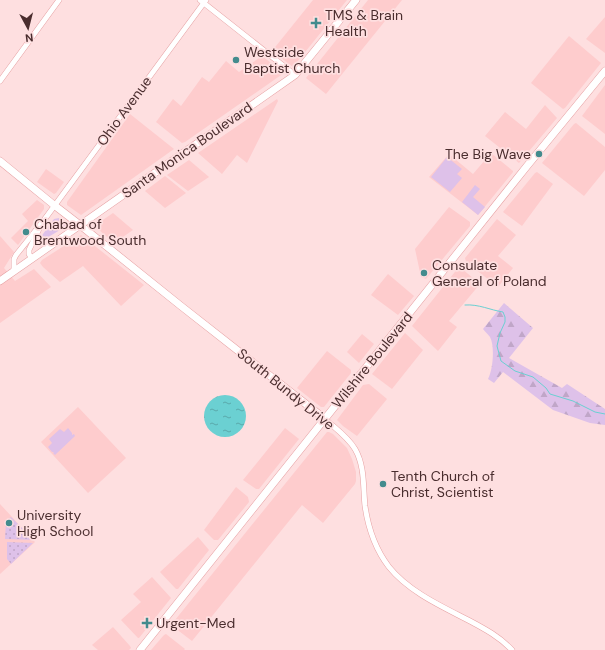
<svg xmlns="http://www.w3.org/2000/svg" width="605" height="650" viewBox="0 0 605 650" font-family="'DM Sans',sans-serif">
  <defs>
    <pattern id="grass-dots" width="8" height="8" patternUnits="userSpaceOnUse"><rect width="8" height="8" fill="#dec1e9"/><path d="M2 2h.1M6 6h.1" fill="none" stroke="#c0a6c8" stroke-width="1.8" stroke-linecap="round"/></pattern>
    <pattern id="forest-firs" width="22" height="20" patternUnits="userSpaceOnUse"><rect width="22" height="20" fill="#dec1e9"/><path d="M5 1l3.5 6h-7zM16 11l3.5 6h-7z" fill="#c0a6c8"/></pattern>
    <pattern id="park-crowns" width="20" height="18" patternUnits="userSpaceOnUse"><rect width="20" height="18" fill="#dec1e9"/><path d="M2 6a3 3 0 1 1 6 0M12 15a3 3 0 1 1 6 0" fill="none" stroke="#c0a6c8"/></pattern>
    <pattern id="water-ripples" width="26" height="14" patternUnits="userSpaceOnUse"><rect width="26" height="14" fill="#6bd0d2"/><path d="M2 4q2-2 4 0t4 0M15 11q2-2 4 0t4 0" fill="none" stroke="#5aa9ab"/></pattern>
  </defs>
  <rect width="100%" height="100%" fill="#fedfe0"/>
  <!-- built -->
  <g fill="#fecccd">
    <polygon points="313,0 347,0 293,67 272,51"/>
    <polygon points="368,0 402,0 326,94 306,78"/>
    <polygon points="605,17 605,53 586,39"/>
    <polygon points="569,36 601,63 565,108 563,109 531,83"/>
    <polygon points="262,56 284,73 185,142 182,143 156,122 173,99 181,106 202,77 209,82 226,61 239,72"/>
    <polygon points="605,85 605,134 582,116"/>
    <polygon points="277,99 278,101 247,163 237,155 222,174 198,153"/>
    <polygon points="545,105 557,118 519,163 485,136 505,112 526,129"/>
    <polygon points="130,114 174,149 81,215 67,205 67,202"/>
    <polygon points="576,123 605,147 605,170 584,196 542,163 574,124"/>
    <polygon points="491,153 513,171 513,172 478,215 429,177 449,154 473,174"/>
    <polygon points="189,160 209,177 188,191 167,175"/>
    <polygon points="46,169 64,182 56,193 54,194 37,182"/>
    <polygon points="537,172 553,184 522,226 503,212 535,173"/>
    <polygon points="165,176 186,193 165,208 145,191"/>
    <polygon points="37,200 44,205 44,209 18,245 11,238 28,221 22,214"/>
    <polygon points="449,207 470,222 470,226 426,279 421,277 415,249"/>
    <polygon points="113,213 133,230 114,243 98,229 97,226 97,224"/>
    <polygon points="497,219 516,235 498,256 513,268 498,287 466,262 465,258"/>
    <polygon points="81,235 144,285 121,306 83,266 60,282 43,267 40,263 42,260"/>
    <polygon points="0,236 14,252 4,268 15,281 34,269 51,287 0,323"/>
    <polygon points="458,268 461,268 480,284 449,321 457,327 438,351 412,326"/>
    <polygon points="388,274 414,296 398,315 371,295"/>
    <polygon points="405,333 423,350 392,389 372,374"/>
    <polygon points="362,334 374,344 359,363 347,352"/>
    <polygon points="327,351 351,370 351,373 324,407 321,407 297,388"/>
    <polygon points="369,384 387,399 357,436 343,426 337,420 363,385"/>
    <polygon points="78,407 126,458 88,493 41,442"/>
    <polygon points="285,428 299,439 259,489 256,489 243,480"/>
    <polygon points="327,432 329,432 333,434 347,448 352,459 356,472 356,481 355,484 323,523 302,505 192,641 171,625"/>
    <polygon points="236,487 248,497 249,502 218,540 214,540 204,530"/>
    <polygon points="0,504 35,542 0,574"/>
    <polygon points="198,537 209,550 178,589 176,589 160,572"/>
    <polygon points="152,577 171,598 139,638 138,638 121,620 141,602 133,594"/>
    <polygon points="113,627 130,646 131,648 129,650 98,650 92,645"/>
    <polygon points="166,634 185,649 184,650 151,650 164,635"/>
  </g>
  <!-- grass -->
  <g fill="url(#grass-dots)">
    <polygon points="11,517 34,540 5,539 6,521"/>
    <polygon points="7,542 33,543 11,564 7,559"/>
  </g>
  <!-- forest -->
  <path fill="url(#forest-firs)" d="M504 303 533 328 509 358 562 388 567 384 605 409V425L590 423 553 410 503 372 494 383 488 379C493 370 495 346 490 337 488 334 485 332 483 329Z"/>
  <!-- park -->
  <polygon fill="url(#park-crowns)" points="59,218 64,222 65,227 35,245 54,219"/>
  <!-- garden -->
  <g fill="#dec1e9">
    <polygon points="447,157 462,169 457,174 462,178 450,192 431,177"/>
    <polygon points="475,185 480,189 473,197 485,207 478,215 462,202"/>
    <polygon points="68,428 72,433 72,435 74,434 75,436 55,455 53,453 54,452 52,452 48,447 52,443 49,439 60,429 64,432"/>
  </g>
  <!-- water -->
  <circle fill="url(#water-ripples)" cx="225" cy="416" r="21"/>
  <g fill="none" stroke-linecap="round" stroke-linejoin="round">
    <!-- stream -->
    <path stroke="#6bd0d2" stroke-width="1" d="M465 305C479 304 490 310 503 312L505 317V322L500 333 497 346 501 361 515 371 533 377 546 388 550 394 573 401 595 412 605 414"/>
    <defs>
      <g id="minor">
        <polyline points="200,0 295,75"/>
        <polyline points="0,81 59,0"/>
        <polyline points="32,259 29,254 29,250 39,229"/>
        <polyline points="14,271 14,259 16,255 44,220 206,0"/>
        <path d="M325 419C335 428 348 437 355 449 365 466 363 487 365 506 368 527 376 550 389 567 409 592 443 607 470 621 485 629 500 637 512 650"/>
      </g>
      <g id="major">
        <polyline points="0,161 54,205 80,225 181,306 325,419"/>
        <polyline points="0,281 295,75 356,0"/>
        <polyline points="140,650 527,166 605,71"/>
      </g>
    </defs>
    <!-- minor casing -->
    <use href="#minor" stroke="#e6a0a2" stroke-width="6"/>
    <!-- major casing -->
    <use href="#major" stroke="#e6a0a2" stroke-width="8"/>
    <!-- minor -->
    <use href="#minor" stroke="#fff" stroke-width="5"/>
    <!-- major -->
    <use href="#major" stroke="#fff" stroke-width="7"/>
  </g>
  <!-- markers -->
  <g fill="#438b8d" stroke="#fedfe0" stroke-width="1.5">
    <path d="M314 17h4v4h4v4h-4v4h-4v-4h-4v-4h4z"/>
    <circle cx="236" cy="60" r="4"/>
    <circle cx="539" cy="154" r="4"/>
    <circle cx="26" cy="232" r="4"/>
    <circle cx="424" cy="273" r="4"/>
    <circle cx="383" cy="484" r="4"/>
    <circle cx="9" cy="523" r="4"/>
    <path d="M145 617h4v4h4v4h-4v4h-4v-4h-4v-4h4z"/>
  </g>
  <g text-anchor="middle" stroke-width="3.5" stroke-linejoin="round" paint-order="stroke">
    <!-- poi labels -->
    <g font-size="14" fill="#4a2d2e" stroke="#fedfe0" text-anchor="start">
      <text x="325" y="20">TMS &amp; Brain<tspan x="325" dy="16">Health</tspan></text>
      <text x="244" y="57">Westside<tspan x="244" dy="16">Baptist Church</tspan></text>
      <text x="531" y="159" text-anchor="end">The Big Wave</text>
      <text x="34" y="229">Chabad of<tspan x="34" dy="16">Brentwood South</tspan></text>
      <text x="432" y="270">Consulate<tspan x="432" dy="16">General of Poland</tspan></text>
      <text x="391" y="481">Tenth Church of<tspan x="391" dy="16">Christ, Scientist</tspan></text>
      <text x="17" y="520">University<tspan x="17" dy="16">High School</tspan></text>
      <text x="156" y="628">Urgent-Med</text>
    </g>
    <!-- street labels -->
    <g font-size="14" fill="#4a2d2e" stroke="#fedfe0">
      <text transform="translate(124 111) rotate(-54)" y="5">Ohio Avenue</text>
      <text transform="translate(187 150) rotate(-35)" y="5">Santa Monica Boulevard</text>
      <text transform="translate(372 360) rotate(-51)" y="5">Wilshire Boulevard</text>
      <text transform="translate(286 389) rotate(39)" y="5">South Bundy Drive</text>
    </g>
  </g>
  <!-- north arrow -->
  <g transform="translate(28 28) rotate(173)" stroke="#fedfe0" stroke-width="3" paint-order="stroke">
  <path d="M0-3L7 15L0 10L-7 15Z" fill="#4a2d2e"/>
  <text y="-6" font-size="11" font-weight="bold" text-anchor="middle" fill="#4a2d2e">N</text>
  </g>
</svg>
